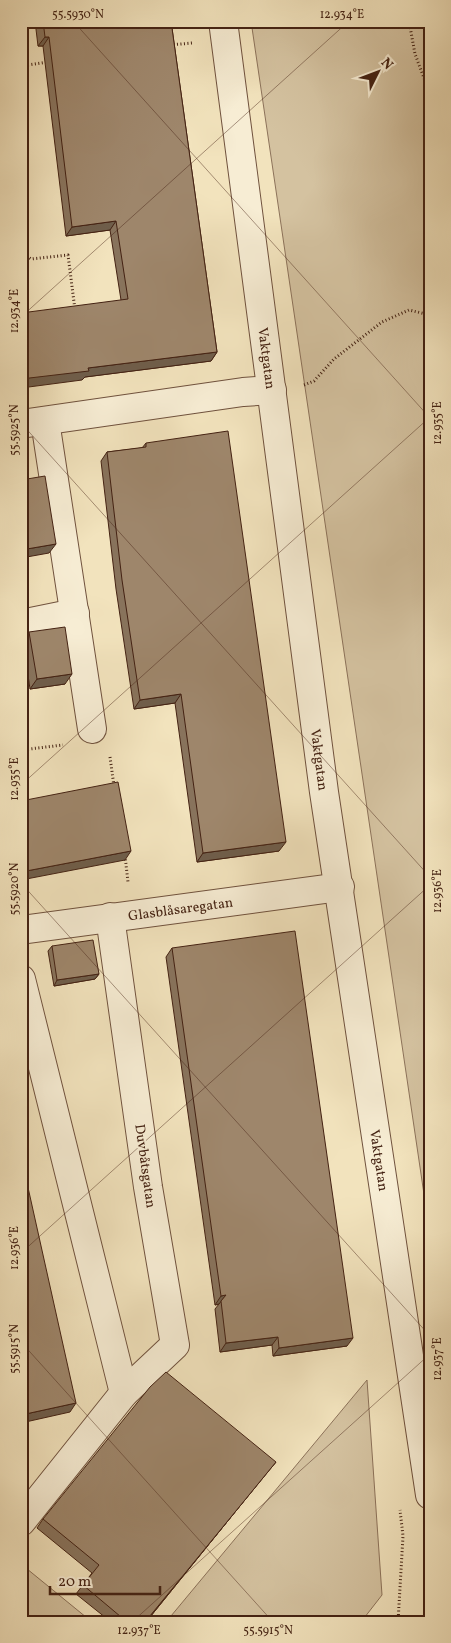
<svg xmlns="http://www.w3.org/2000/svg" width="451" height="1643" viewBox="0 0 451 1643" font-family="Vollkorn,serif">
  <rect width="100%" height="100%" fill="#f2e3bd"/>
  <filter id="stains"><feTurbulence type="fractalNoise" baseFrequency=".004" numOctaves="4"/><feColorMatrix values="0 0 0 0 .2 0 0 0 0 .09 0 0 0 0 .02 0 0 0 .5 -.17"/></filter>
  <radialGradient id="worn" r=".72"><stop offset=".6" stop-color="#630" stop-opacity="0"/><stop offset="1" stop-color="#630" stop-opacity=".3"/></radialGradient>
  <!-- green -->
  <g fill="#d4c2a0" stroke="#8c725a">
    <polygon points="251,21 430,21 430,1235"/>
    <polygon points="367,1380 382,1595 361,1622 166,1622"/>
    <polygon points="21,1564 92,1622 21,1622"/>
  </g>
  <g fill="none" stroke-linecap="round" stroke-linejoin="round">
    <defs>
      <g id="minor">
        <path id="s1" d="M223 21 324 792 430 1495"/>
        <polyline points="45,421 92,729"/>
        <polyline points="21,424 243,392 272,390"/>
        <polyline points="21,624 75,613"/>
        <path id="s2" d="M21 930 340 887"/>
        <polyline points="21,979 124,1393"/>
        <polyline points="21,1522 124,1393 175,1345 148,1187 110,917"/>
      </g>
    </defs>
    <!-- minor casing -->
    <use href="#minor" stroke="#70523e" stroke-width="30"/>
    <!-- path -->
    <g stroke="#442213" stroke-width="3" stroke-dasharray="1 2.5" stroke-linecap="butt">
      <polyline points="409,21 415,54 430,94"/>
      <polyline points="170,45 192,43"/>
      <polyline points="21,66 48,62"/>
      <polyline points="21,252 31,259 68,255 75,310"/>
      <polyline points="304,385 314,381 334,359 382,322 409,310 430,315"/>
      <polyline points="21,750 63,745"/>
      <polyline points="110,757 114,786"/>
      <polyline points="125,856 128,882"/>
      <polyline points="398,1622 403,1536 400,1510"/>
    </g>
    <!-- minor -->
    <use href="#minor" stroke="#f7edd4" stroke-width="28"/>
  </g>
  <!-- wall -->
  <g fill="#88735c" stroke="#442213">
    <polygon points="35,21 171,21 217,352 211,361 85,377 82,380 121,300 110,230 66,236 43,46 38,46"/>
    <polygon points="146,443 279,851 197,862 175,703 134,709 116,589 101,461 107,452 142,448"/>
    <polygon points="29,632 65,684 30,689 23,641"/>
    <polygon points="52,946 99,974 95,979 54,986 48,951"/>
    <polygon points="172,948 347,1346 273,1356 272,1345 220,1352 215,1309 219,1304 215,1305 166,957"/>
    <polygon points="269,1470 146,1622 111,1622 76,1594 92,1573 37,1528 43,1519"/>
  </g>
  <!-- shaded-wall -->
  <g fill="#6f5e4b" stroke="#442213">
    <polygon points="45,37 49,37 43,46 38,46"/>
    <polygon points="116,221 110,230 66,236 72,227"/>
    <polygon points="217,352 211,361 85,377 82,380 21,388 21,379 88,368"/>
    <polygon points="56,544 49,553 21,558 21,550"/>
    <polygon points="72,674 65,684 30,689 37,679"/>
    <polygon points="181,694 175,703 134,709 140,700"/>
    <polygon points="286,842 279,851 197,862 203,853"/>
    <polygon points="131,851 125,860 21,880 21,872"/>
    <polygon points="99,974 95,979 54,986 57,980"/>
    <polygon points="226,1295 219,1304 215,1305 221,1296"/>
    <polygon points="278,1337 272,1345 220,1352 226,1343"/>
    <polygon points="353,1338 347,1346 273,1356 279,1348"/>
    <polygon points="76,1403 70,1412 21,1423 21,1415"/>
    <polygon points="276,1462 269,1470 146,1622 145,1622"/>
  </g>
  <!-- building -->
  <g fill="#9e866b" stroke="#442213">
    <polygon points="43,21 171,21 217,352 88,368 89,371 21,379 21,313 128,299 116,221 72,227 49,37 45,37"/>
    <polygon points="228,431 286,842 203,853 181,694 140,700 122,580 107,452 146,447 146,443"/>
    <polygon points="45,476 56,544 21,550 21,480"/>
    <polygon points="65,627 72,674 37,679 29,632"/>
    <polygon points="118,782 131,851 21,872 21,801"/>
    <polygon points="295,931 353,1338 279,1348 278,1337 226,1343 221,1301 226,1295 221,1296 172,948"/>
    <polygon points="93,940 99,974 57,980 52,946"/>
    <polygon points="21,1156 76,1403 21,1415"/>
    <polygon points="166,1372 276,1462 145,1622 127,1622 83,1585 99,1565 43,1519 150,1387"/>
  </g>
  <!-- ticks -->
  <path fill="none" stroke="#442213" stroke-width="1" stroke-opacity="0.45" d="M73 21 430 418M21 317 349 21M21 423 430 877M21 785 430 417M21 883 430 1336M21 1253 430 885M21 1342 273 1622M132 1622 430 1354"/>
  <g text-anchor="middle" stroke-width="4" stroke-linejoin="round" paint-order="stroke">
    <!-- street labels -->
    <g font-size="14" fill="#442213" stroke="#f7edd4">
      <text dy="5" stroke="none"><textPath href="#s1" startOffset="340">Vaktgatan</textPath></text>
      <text dy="5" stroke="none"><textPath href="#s1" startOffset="745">Vaktgatan</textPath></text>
      <text dy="5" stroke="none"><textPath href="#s2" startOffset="161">Glasblåsaregatan</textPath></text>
      <text dy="5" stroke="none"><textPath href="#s1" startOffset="1150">Vaktgatan</textPath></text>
      <text transform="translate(146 1166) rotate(82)" y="5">Duvbåtsgatan</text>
    </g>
  </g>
  <!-- margin -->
  <rect width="451" height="1643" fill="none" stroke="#f2e3bd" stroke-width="55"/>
  <!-- north arrow -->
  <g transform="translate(378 72) rotate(48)" stroke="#f7edd4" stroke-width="4" paint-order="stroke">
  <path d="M0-4L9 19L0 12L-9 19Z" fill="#442213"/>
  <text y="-8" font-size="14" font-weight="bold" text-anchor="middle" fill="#442213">N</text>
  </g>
  <!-- scale -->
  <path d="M50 1586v8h110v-8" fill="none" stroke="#442213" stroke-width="2.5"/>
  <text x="58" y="1586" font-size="15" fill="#442213" stroke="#f7edd4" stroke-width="4" paint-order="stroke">20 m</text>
  <rect x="28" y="28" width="396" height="1588" fill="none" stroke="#442213" stroke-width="2"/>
  <g font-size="12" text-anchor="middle" fill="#442213">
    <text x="78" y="18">55.5930°N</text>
    <text x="342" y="18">12.934°E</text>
    <text transform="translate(14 311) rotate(-90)" y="4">12.934°E</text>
    <text transform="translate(437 423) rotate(-90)" y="4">12.935°E</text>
    <text transform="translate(14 430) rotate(-90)" y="4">55.5925°N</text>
    <text transform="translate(14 779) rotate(-90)" y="4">12.935°E</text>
    <text transform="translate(14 889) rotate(-90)" y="4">55.5920°N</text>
    <text transform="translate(437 891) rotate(-90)" y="4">12.936°E</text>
    <text transform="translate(14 1248) rotate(-90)" y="4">12.936°E</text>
    <text transform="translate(14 1349) rotate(-90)" y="4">55.5915°N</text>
    <text transform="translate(437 1359) rotate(-90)" y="4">12.937°E</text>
    <text x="139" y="1634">12.937°E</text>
    <text x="268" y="1634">55.5915°N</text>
  </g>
  <rect width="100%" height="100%" filter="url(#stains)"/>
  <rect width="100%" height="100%" fill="url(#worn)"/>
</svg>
